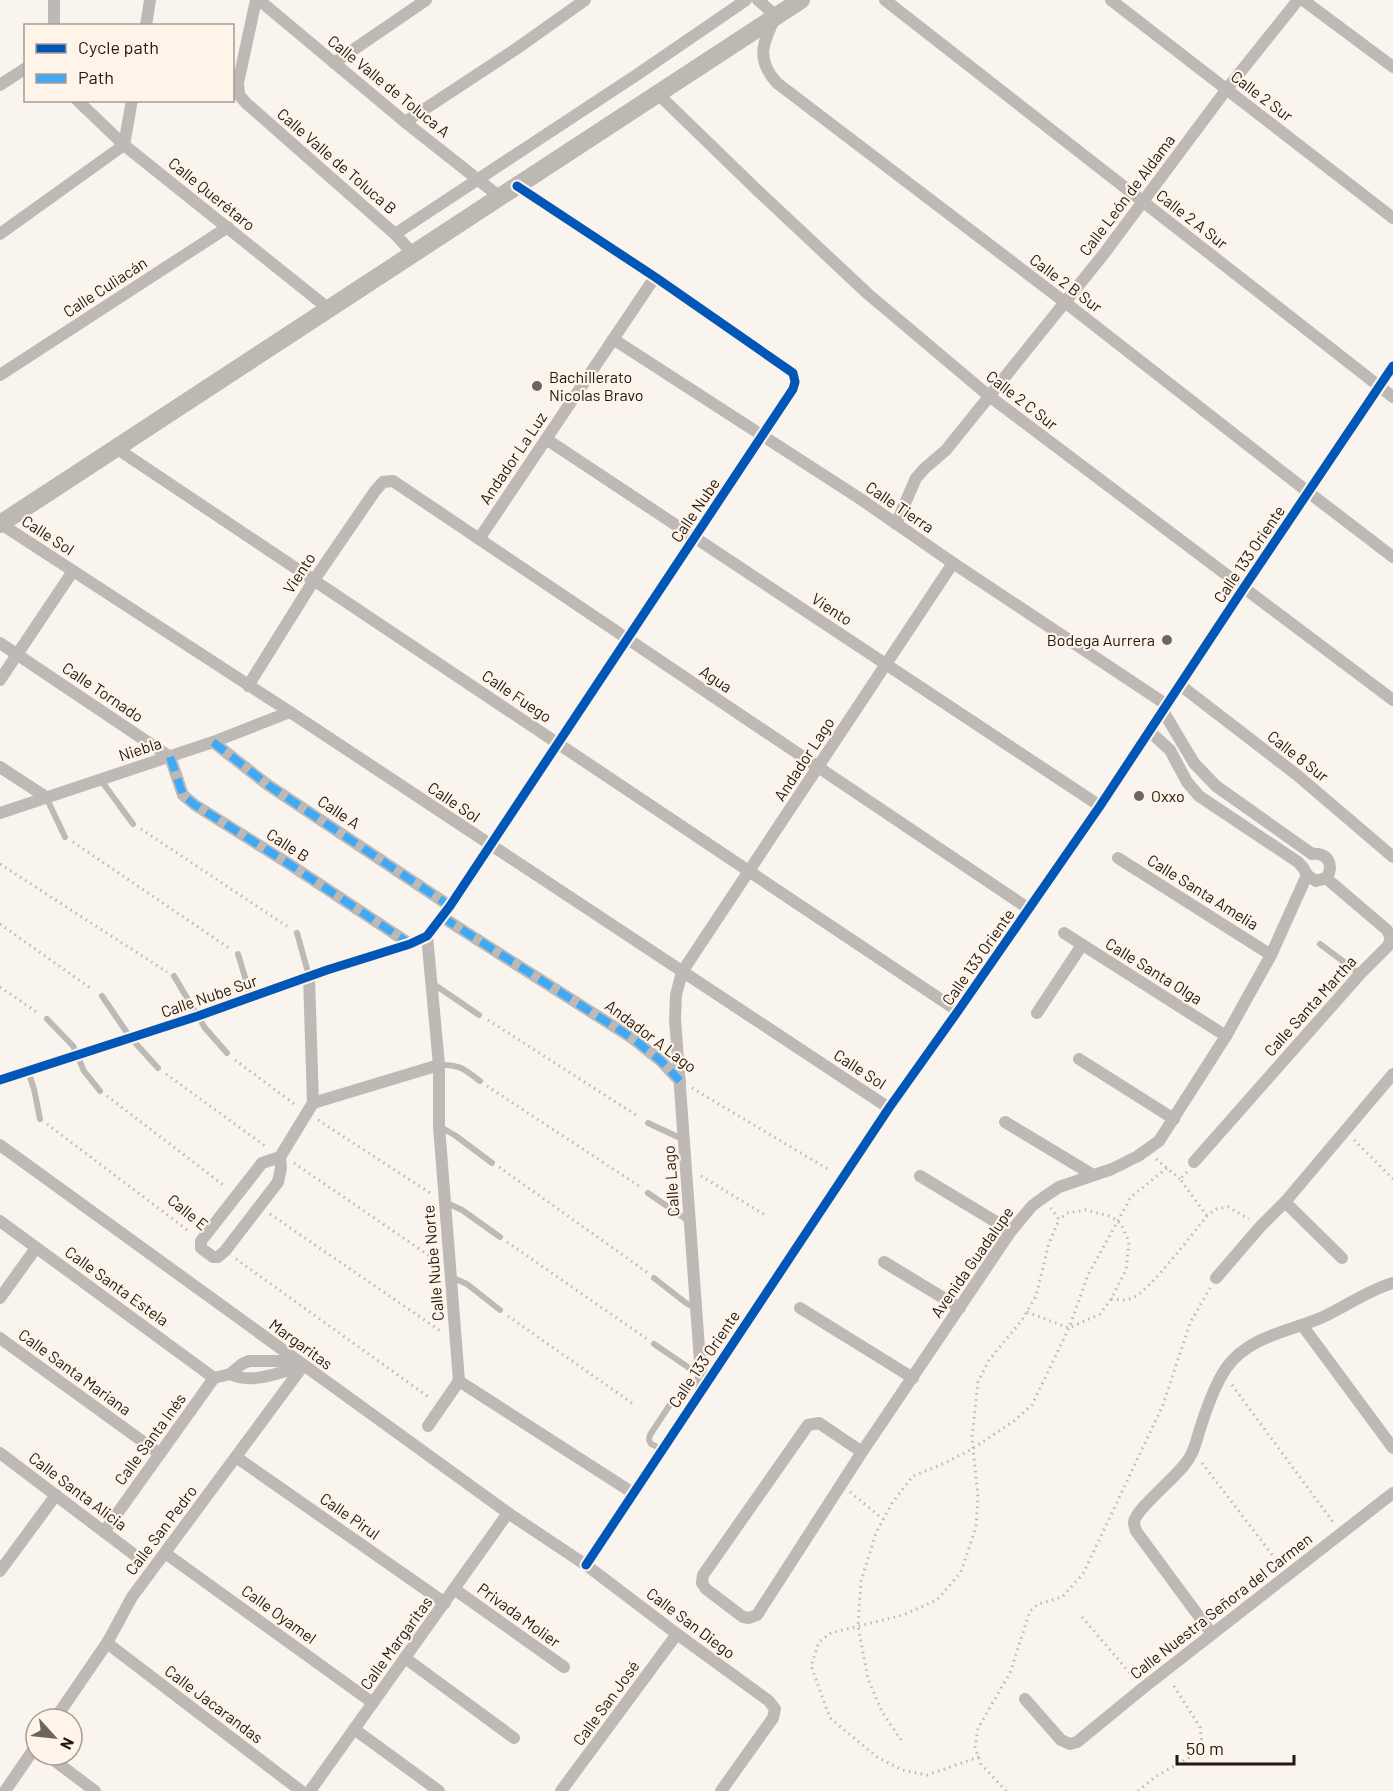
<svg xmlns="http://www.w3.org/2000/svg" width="1393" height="1791" viewBox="0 0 1393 1791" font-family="Barlow,sans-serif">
  <rect width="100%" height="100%" fill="#faf4ee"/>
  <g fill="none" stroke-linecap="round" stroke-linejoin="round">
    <!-- path -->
    <g stroke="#bcb8b2" stroke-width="3" stroke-dasharray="1.5 4.5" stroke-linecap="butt">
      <polyline points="141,829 288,927"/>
      <polyline points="73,842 229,948"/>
      <polyline points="0,864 167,972"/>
      <polyline points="0,924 93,990"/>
      <polyline points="0,987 38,1013"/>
      <polyline points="488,1020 639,1117"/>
      <polyline points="235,1060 297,1106"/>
      <polyline points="166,1074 268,1148"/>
      <polyline points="487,1086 642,1188"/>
      <polyline points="692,1088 831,1171"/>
      <polyline points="107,1096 226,1187"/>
      <polyline points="318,1120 430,1193"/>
      <polyline points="47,1124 190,1232"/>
      <polyline points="1354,1140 1393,1179"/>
      <polyline points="1156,1159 1180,1179"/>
      <polyline points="294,1163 437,1261"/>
      <polyline points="499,1167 648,1273"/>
      <polyline points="1187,1172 1180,1179 1207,1216"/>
      <polyline points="701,1176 765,1215"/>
      <polyline points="270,1214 442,1332"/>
      <polyline points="507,1242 647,1339"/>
      <polyline points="236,1259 430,1398"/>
      <path d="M1111 1299C1119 1300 1126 1301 1134 1297 1151 1289 1192 1234 1207 1216L1216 1209 1228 1207 1249 1219"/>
      <polyline points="1027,1312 1069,1328 1100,1314 1111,1299 1126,1270 1129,1242 1123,1228 1118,1221 1109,1216 1086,1210 1067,1213 1059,1220"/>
      <polyline points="508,1316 632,1403"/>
      <polyline points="1232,1385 1333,1522"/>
      <polyline points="1202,1463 1280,1565"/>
      <polyline points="850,1492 883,1519"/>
      <polyline points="1082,1617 1134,1678"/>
      <polyline points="901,1740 882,1712 868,1679 858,1626 861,1581 876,1533 892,1503 913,1476 945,1463 972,1449 1014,1421 1032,1405 1069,1328 1088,1275 1131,1197 1167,1168"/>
      <polyline points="979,1757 927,1775 902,1770 877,1757 830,1718 811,1666 819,1642 831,1633 903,1615 937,1600 961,1572 976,1527 978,1497 972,1438 978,1382 989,1360 1022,1320 1036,1296 1049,1243 1059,1220 1051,1208"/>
      <polyline points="1006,1791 981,1764 975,1748 978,1728 1010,1673 1030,1611 1038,1604 1062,1597 1083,1574 1163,1405 1190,1323 1210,1288"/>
      <polyline points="1138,1791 1155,1777 1190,1757 1202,1743 1200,1727 1172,1683"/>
    </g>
    <!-- service -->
    <g stroke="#beb9b4" stroke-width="6">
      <polyline points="100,779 133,824"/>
      <polyline points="46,797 65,837"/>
      <polyline points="297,933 309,976"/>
      <polyline points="1320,944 1360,974"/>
      <polyline points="238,954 251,997"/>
      <polyline points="174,976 205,1028 227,1053"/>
      <polyline points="432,983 479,1015"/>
      <polyline points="102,996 130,1037 158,1068"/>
      <polyline points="47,1019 73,1046 84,1071 100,1091"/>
      <path d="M439 1065C459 1064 464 1069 480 1081"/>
      <polyline points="28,1071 34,1089 40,1119"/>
      <polyline points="648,1123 678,1137 684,1138"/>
      <polyline points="439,1126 456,1136 492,1163"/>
      <polyline points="648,1193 690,1222"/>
      <polyline points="445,1202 462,1210 500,1237"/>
      <polyline points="451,1277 467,1284 500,1310"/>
      <polyline points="654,1278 686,1303 696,1308"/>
      <polyline points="654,1344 701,1376"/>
      <polyline points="662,1449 651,1444 649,1440 650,1435 671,1403"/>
    </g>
    <!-- minor -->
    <g stroke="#beb9b4" stroke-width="12">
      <polyline points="54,0 54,26"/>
      <polyline points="256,0 238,83 239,95 246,103 395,234 413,254"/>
      <polyline points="259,0 405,122 500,197"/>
      <path d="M758 0 776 16C763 42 755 59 777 83L1066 303 1308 492 1393 557"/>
      <polyline points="885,0 1393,397"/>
      <polyline points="1111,0 1393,218"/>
      <polyline points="1303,0 1393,67"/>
      <polyline points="146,26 150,0"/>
      <polyline points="334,63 426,0"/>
      <polyline points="0,85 26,68"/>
      <polyline points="658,94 756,189 868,294 989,396 1393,700"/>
      <polyline points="77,100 124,145 329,309"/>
      <polyline points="405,122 516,49 585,0"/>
      <polyline points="0,234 124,145 132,100"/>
      <polyline points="395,234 638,74 746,0"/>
      <polyline points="613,339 859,498 953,563 1167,705"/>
      <polyline points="0,375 228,227"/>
      <polyline points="546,439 1100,806"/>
      <polyline points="116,448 958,1011"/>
      <polyline points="1,524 290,712 889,1108"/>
      <polyline points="896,524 916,478 925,468 946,450 1103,255 1226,90 1298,0"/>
      <polyline points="479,539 655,277"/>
      <polyline points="0,643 170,757 183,795 195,805 286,862 410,944"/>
      <polyline points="0,680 73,571"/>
      <polyline points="1180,685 1297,775 1393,857"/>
      <polyline points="248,686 314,580 375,491 383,482 393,481 1029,909"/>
      <path d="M1163 711 1194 763 1216 786 1312 854C1328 852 1335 866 1326 878L1316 881 1307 875"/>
      <polyline points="1149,731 1170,750 1187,782 1199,796 1298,862 1304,869 1307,875"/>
      <polyline points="213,742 268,785 450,906"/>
      <polyline points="0,767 46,797"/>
      <polyline points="0,813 213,742 290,712"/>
      <polyline points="1118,858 1271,955"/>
      <polyline points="442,917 632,1038 661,1061 680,1081"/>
      <polyline points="1064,933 1226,1036"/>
      <polyline points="427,936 439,1065 439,1126 459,1381"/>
      <polyline points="309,977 313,1103"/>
      <polyline points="1037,1013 1082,945"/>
      <polyline points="1079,1059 1174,1119"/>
      <polyline points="0,1080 198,1016 327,970 410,944 427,936 450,906 793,389 795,382 793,373 655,277 517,186"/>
      <polyline points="313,1103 439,1065"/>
      <polyline points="1005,1122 1093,1175"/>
      <polyline points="0,1145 508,1513 586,1565 677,1634 769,1701 775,1709 773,1718 721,1791"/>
      <polyline points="280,1157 262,1163 201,1241 201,1248 213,1257 218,1257 225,1251 278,1182 281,1168 280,1157 313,1103"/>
      <polyline points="1194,1162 1360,974 1388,946 1391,938 1387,930 1326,878"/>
      <polyline points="920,1176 1011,1231"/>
      <polyline points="1285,1202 1342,1258"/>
      <polyline points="0,1221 214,1378"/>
      <polyline points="884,1262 960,1308"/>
      <polyline points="1216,1278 1260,1227 1285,1202 1393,1074"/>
      <polyline points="0,1298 36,1248"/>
      <polyline points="800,1308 913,1378"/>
      <polyline points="1302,1325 1393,1448"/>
      <polyline points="0,1338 160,1454"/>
      <path d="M230 1374C252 1385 280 1372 303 1366"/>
      <polyline points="459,1381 633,1493"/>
      <polyline points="702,1389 675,1019 676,995 682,972 953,563"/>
      <polyline points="428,1426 459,1381"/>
      <polyline points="862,1452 819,1423 808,1425 703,1575 702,1583 706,1589 743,1617 749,1618 757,1615 862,1452 1011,1231 1032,1206 1044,1197 1059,1187 1112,1169 1138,1156 1159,1141 1226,1036 1271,955 1307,875"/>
      <polyline points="0,1453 136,1556"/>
      <polyline points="236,1457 445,1603"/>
      <polyline points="104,1532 214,1378 230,1374 242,1364 249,1361 296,1361"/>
      <polyline points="165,1553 373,1703"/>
      <polyline points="586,1565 889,1108 958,1011 1100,806 1243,589 1393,366"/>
      <polyline points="0,1571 56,1495"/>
      <polyline points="454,1589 564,1667"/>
      <path d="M1212 1634 1136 1531C1135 1528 1134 1525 1134 1522 1135 1510 1176 1477 1185 1464 1195 1452 1196 1440 1201 1426 1207 1407 1215 1384 1227 1367 1249 1336 1291 1331 1323 1317 1347 1306 1368 1290 1393 1283"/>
      <polyline points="107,1643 301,1791"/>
      <polyline points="405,1658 514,1738"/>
      <polyline points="1025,1699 1061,1740 1070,1744 1077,1742 1143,1688 1393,1493"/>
      <polyline points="55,1719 107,1643 132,1597 303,1366"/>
      <polyline points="354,1729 439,1791"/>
      <polyline points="47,1755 95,1791"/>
      <polyline points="5,1791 36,1746"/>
      <polyline points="310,1791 508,1513"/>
      <polyline points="561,1791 677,1634"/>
    </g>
    <!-- secondary -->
    <polyline stroke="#bdb8b2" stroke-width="18" points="0,524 801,0"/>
    <!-- quiet -->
    <g stroke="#3fa9f5" stroke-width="8" stroke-dasharray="15 8" stroke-linecap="butt">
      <polyline points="213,742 268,785 450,906"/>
      <polyline points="170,757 183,795 195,805 286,862 410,944"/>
      <polyline points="442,917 632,1038 661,1061 680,1081"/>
    </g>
    <defs>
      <g id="cycleway">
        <polyline points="0,1080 198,1016 327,970 410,944 427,936 450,906 793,389 795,382 793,373 655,277 517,186"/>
        <polyline points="586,1565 889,1108 958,1011 1100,806 1243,589 1393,366"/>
      </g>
    </defs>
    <!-- cycleway casing -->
    <use href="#cycleway" stroke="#fff4e9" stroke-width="13"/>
    <!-- cycleway -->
    <use href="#cycleway" stroke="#0057b8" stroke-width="9"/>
  </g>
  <!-- markers -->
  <g fill="#6e665d" stroke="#fff4e9" stroke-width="2">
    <circle cx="537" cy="386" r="6"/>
    <circle cx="1167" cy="640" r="6"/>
    <circle cx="1139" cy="796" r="6"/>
  </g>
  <g text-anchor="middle" stroke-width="4.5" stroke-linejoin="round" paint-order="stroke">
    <!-- street labels -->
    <g font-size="16" fill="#22190f" stroke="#fff4e9">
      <text transform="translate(389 86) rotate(39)" y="6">Calle Valle de Toluca A</text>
      <text transform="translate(1262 96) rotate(37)" y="6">Calle 2 Sur</text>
      <text transform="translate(337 161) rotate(41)" y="6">Calle Valle de Toluca B</text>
      <text transform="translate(212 194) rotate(39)" y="6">Calle Querétaro</text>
      <text transform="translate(1127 195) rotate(-53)" y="6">Calle León de Aldama</text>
      <text transform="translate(1192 219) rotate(38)" y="6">Calle 2 A Sur</text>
      <text transform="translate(1066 283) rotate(37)" y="6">Calle 2 B Sur</text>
      <text transform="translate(105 287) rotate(-33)" y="6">Calle Culiacán</text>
      <text transform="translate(1022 400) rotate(38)" y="6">Calle 2 C Sur</text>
      <text transform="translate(513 458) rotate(-56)" y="6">Andador La Luz</text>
      <text transform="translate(900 507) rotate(34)" y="6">Calle Tierra</text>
      <text transform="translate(695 510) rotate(-56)" y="6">Calle Nube</text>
      <text transform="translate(48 535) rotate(33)" y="6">Calle Sol</text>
      <text transform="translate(1249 554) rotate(-56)" y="6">Calle 133 Oriente</text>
      <text transform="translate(299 573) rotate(-57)" y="6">Viento</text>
      <text transform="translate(832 609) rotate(33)" y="6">Viento</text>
      <text transform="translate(716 679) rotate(34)" y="6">Agua</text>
      <text transform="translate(103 692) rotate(34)" y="6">Calle Tornado</text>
      <text transform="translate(517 696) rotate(34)" y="6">Calle Fuego</text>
      <text transform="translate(140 749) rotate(-18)" y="6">Niebla</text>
      <text transform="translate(1298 756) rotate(38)" y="6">Calle 8 Sur</text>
      <text transform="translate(804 759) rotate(-57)" y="6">Andador Lago</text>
      <text transform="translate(454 802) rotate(34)" y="6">Calle Sol</text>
      <text transform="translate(339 812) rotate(34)" y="6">Calle A</text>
      <text transform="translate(288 845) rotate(33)" y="6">Calle B</text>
      <text transform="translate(1203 892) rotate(32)" y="6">Calle Santa Amelia</text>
      <text transform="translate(978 957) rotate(-55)" y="6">Calle 133 Oriente</text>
      <text transform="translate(1154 971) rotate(32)" y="6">Calle Santa Olga</text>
      <text transform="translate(209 996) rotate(-19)" y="6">Calle Nube Sur</text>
      <text transform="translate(1310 1006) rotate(-48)" y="6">Calle Santa Martha</text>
      <text transform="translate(651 1036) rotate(37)" y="6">Andador A Lago</text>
      <text transform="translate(860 1069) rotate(33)" y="6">Calle Sol</text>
      <text transform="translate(671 1181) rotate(-94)" y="6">Calle Lago</text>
      <text transform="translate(188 1212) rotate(39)" y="6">Calle E</text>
      <text transform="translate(972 1262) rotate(-55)" y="6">Avenida Guadalupe</text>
      <text transform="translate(433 1263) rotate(-95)" y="6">Calle Nube Norte</text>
      <text transform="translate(117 1286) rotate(36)" y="6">Calle Santa Estela</text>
      <text transform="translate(301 1344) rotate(36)" y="6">Margaritas</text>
      <text transform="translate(704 1359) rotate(-56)" y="6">Calle 133 Oriente</text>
      <text transform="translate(75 1372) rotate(36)" y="6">Calle Santa Mariana</text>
      <text transform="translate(150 1439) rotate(-54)" y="6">Calle Santa Inés</text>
      <text transform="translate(78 1491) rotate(37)" y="6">Calle Santa Alicia</text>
      <text transform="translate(350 1516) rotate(35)" y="6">Calle Pirul</text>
      <text transform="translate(161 1530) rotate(-53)" y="6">Calle San Pedro</text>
      <text transform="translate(1221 1606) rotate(-38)" y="6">Calle Nuestra Señora del Carmen</text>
      <text transform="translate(279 1614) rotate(36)" y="6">Calle Oyamel</text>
      <text transform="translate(519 1615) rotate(36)" y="6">Privada Molier</text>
      <text transform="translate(691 1623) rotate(37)" y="6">Calle San Diego</text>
      <text transform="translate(396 1643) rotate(-54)" y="6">Calle Margaritas</text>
      <text transform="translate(606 1703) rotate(-54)" y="6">Calle San José</text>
      <text transform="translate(214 1704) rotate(37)" y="6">Calle Jacarandas</text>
    </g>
    <!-- poi labels -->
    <g font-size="16" fill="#22190f" stroke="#fff4e9" text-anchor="start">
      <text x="549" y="383">Bachillerato<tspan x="549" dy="18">Nicolas Bravo</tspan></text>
      <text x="1155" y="646" text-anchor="end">Bodega Aurrera</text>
      <text x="1151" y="802">Oxxo</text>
    </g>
  </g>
  <!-- legend -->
  <rect x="24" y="24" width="210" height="78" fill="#fff4e9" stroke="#a79c92" stroke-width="1.5"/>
  <rect x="36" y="44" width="30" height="9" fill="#0057b8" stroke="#a79c92" stroke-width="1.5"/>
  <text x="78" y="54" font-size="18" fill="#22190f">Cycle path</text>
  <rect x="36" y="74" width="30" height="9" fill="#3fa9f5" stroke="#a79c92" stroke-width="1.5"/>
  <text x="78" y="84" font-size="18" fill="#22190f">Path</text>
  <!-- north arrow -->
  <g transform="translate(54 1737) rotate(117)"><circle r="28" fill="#fff4e9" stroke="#a79c92" stroke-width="1.5"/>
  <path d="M0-4.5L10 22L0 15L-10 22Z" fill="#6e665d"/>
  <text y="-9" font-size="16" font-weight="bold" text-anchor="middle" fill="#22190f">N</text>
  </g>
  <!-- scale -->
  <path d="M1177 1755v9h117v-9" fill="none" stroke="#22190f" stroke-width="3"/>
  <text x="1186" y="1755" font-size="18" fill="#22190f" stroke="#fff4e9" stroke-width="4.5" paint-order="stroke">50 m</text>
</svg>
